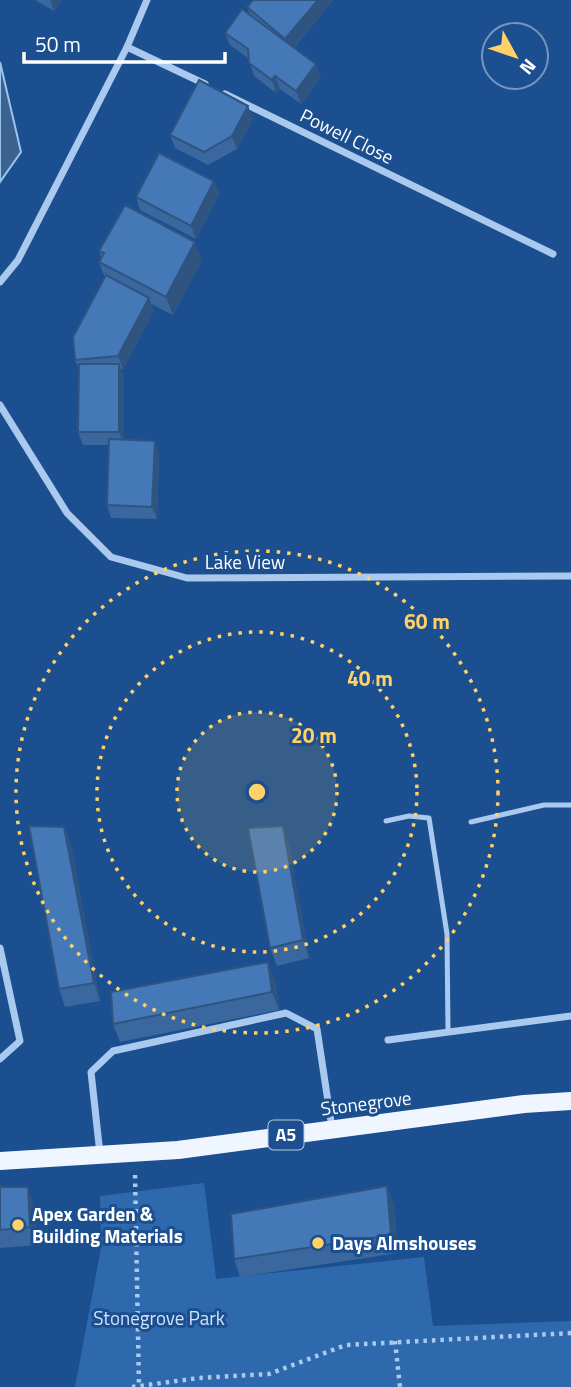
<svg xmlns="http://www.w3.org/2000/svg" width="571" height="1387" viewBox="0 0 571 1387" font-family="'Titillium Web',sans-serif">
  <rect width="100%" height="100%" fill="#1b4f8f"/>
  <!-- green -->
  <polygon fill="#2e69ad" points="204,1183 216,1279 424,1257 433,1326 571,1321 571,1387 75,1387 101,1248 100,1196"/>
  <!-- water -->
  <polygon fill="#3c6290" stroke="#9cc4f0" stroke-width="2" points="0,62 21,152 0,182"/>
  <g fill="none" stroke-linecap="round" stroke-linejoin="round">
    <!-- path -->
    <g stroke="#a9c9ee" stroke-width="4.5" stroke-dasharray="3.5 5" stroke-linecap="butt">
      <polyline points="135,1175 139,1386"/>
      <polyline points="395,1341 400,1387"/>
      <polyline points="132,1387 199,1378 269,1374 346,1345 571,1333"/>
    </g>
    <!-- lane -->
    <g stroke="#a9c9ee" stroke-width="5">
      <polyline points="386,821 409,816 429,818 447,934 448,1030"/>
      <polyline points="471,822 544,805 571,805"/>
    </g>
    <!-- street -->
    <g stroke="#a9c9ee" stroke-width="7">
      <polyline points="127,47 205,84"/>
      <polyline points="225,94 553,254"/>
      <polyline points="0,282 18,260 127,47 147,0"/>
      <polyline points="0,405 67,513 111,557 187,578 571,576"/>
      <polyline points="0,948 20,1041 0,1059"/>
      <polyline points="388,1040 571,1016"/>
      <polyline points="100,1154 91,1072 113,1051 286,1013 317,1029 332,1128"/>
    </g>
    <!-- primary -->
    <polyline stroke="#f0f6ff" stroke-width="18" points="0,1161 178,1150 524,1104 571,1101"/>
  </g>
  <!-- wall -->
  <g fill="#3a679d">
    <polygon points="35,0 61,0 54,11"/>
    <polygon points="253,0 333,0 294,48 321,77 301,104 280,89 276,93 254,76 249,59 230,45 225,33 250,15 247,7"/>
    <polygon points="248,106 253,119 237,149 208,165 175,148 170,135"/>
    <polygon points="214,181 219,194 196,239 140,210 136,197"/>
    <polygon points="99,251 202,260 173,315 151,304 154,311 123,369 121,369 124,377 124,439 159,454 157,519 111,518 107,505 109,445 83,445 78,432 79,370 75,360 105,278 99,262 101,258"/>
    <polygon points="64,827 71,845 100,1001 65,1007 59,989"/>
    <polygon points="289,844 309,958 277,966 270,948"/>
    <polygon points="275,980 279,1010 120,1042 113,1024"/>
    <polygon points="0,1187 34,1205 37,1245 0,1248"/>
    <polygon points="394,1204 398,1253 240,1277 234,1259"/>
  </g>
  <!-- shaded-wall -->
  <g fill="#305480">
    <polygon points="50,0 61,0 54,11"/>
    <polygon points="318,0 333,0 290,52 285,39"/>
    <polygon points="316,64 321,77 301,104 296,91"/>
    <polygon points="275,76 280,89 276,93 272,80"/>
    <polygon points="248,106 253,119 237,149 232,136"/>
    <polygon points="214,181 219,194 196,239 191,226"/>
    <polygon points="195,242 202,260 173,315 166,297"/>
    <polygon points="149,298 154,311 123,369 118,356"/>
    <polygon points="119,364 124,377 124,445 119,432"/>
    <polygon points="155,441 159,454 157,519 152,507"/>
    <polygon points="283,826 289,844 309,958 303,940"/>
    <polygon points="64,827 71,845 100,1001 94,983"/>
    <polygon points="268,962 275,980 279,1010 272,992"/>
    <polygon points="387,1186 394,1204 398,1253 391,1235"/>
    <polygon points="28,1187 34,1205 37,1245 30,1227"/>
  </g>
  <!-- building -->
  <g fill="#4478b7" stroke="#305480" stroke-width="2">
    <polygon points="253,0 318,0 285,39 247,7"/>
    <polygon points="242,9 316,64 296,91 275,76 272,80 249,63 248,49 225,33"/>
    <polygon points="199,80 248,106 232,136 204,152 170,135"/>
    <polygon points="159,153 214,181 191,226 136,197"/>
    <polygon points="125,205 195,242 166,297 99,262 104,253 99,251"/>
    <polygon points="106,275 149,298 118,356 75,360 73,337"/>
    <polygon points="79,364 119,364 119,432 78,432"/>
    <polygon points="109,439 155,441 152,507 107,505"/>
    <polygon points="29,826 64,827 94,983 59,989"/>
    <polygon points="283,826 303,940 270,948 248,828"/>
    <polygon points="268,962 272,992 113,1024 111,992"/>
    <polygon points="387,1186 391,1235 234,1259 231,1214"/>
    <polygon points="0,1187 28,1187 30,1227 0,1230"/>
  </g>
  <!-- distance rings -->
  <circle cx="257" cy="792" r="80" fill="#ffd166" fill-opacity=".12"/>
  <g fill="none" stroke="#ffd166" stroke-width="3.5" stroke-dasharray="3.5 7">
    <circle cx="257" cy="792" r="80"/>
    <circle cx="257" cy="792" r="160"/>
    <circle cx="257" cy="792" r="241"/>
  </g>
  <!-- markers -->
  <g fill="#ffd166" stroke="#1b4f8f" stroke-width="2.5">
    <circle cx="18" cy="1225" r="7"/>
    <circle cx="318" cy="1243" r="7"/>
  </g>
  <g text-anchor="middle" stroke-width="6" stroke-linejoin="round" paint-order="stroke">
    <!-- shield labels -->
    <rect fill="#1b4f8f" stroke="#bbcadd" stroke-width="2" x="268.5" y="1120.5" width="35" height="29" rx="5"/>
    <g font-size="18" font-weight="bold" fill="#fff">
      <text x="286" y="1141">A5</text>
    </g>
    <!-- street labels -->
    <g font-size="19" fill="#fff" stroke="#1b4f8f">
      <text transform="translate(347 136) rotate(26)" y="7">Powell Close</text>
      <text x="245" y="569">Lake View</text>
      <text transform="translate(366 1103) rotate(-7)" y="7">Stonegrove</text>
    </g>
    <!-- poi labels -->
    <g font-size="19" font-weight="bold" fill="#fff" stroke="#1b4f8f" text-anchor="start">
      <text x="32" y="1221">Apex Garden &amp;<tspan x="32" dy="22">Building Materials</tspan></text>
      <text x="332" y="1250">Days Almshouses</text>
    </g>
    <!-- park labels -->
    <g font-size="19" fill="#cfe3fa" stroke="#1b4f8f">
      <text x="159" y="1325">Stonegrove Park</text>
    </g>
  </g>
  <circle cx="257" cy="792" r="10" fill="#ffd166" stroke="#1b4f8f" stroke-width="3.5"/>
  <g font-size="21" text-anchor="middle" font-weight="bold" fill="#ffd166" stroke="#1b4f8f" stroke-width="6" stroke-linejoin="round" paint-order="stroke">
    <text x="427" y="629">60 m</text>
    <text x="370" y="686">40 m</text>
    <text x="314" y="743">20 m</text>
  </g>
  <!-- north arrow -->
  <g transform="translate(515 56) rotate(130)"><circle r="33" fill="#1b4f8f" stroke="#7695bc" stroke-width="2"/>
  <path d="M0-5L12 26L0 18L-12 26Z" fill="#ffd166"/>
  <text y="-10" font-size="19" font-weight="bold" text-anchor="middle" fill="#ffffff">N</text>
  </g>
  <!-- scale -->
  <path d="M24 52v10h201v-10" fill="none" stroke="#ffffff" stroke-width="3.5"/>
  <text x="35" y="52" font-size="21" fill="#ffffff" stroke="#1b4f8f" stroke-width="5" paint-order="stroke">50 m</text>
</svg>
